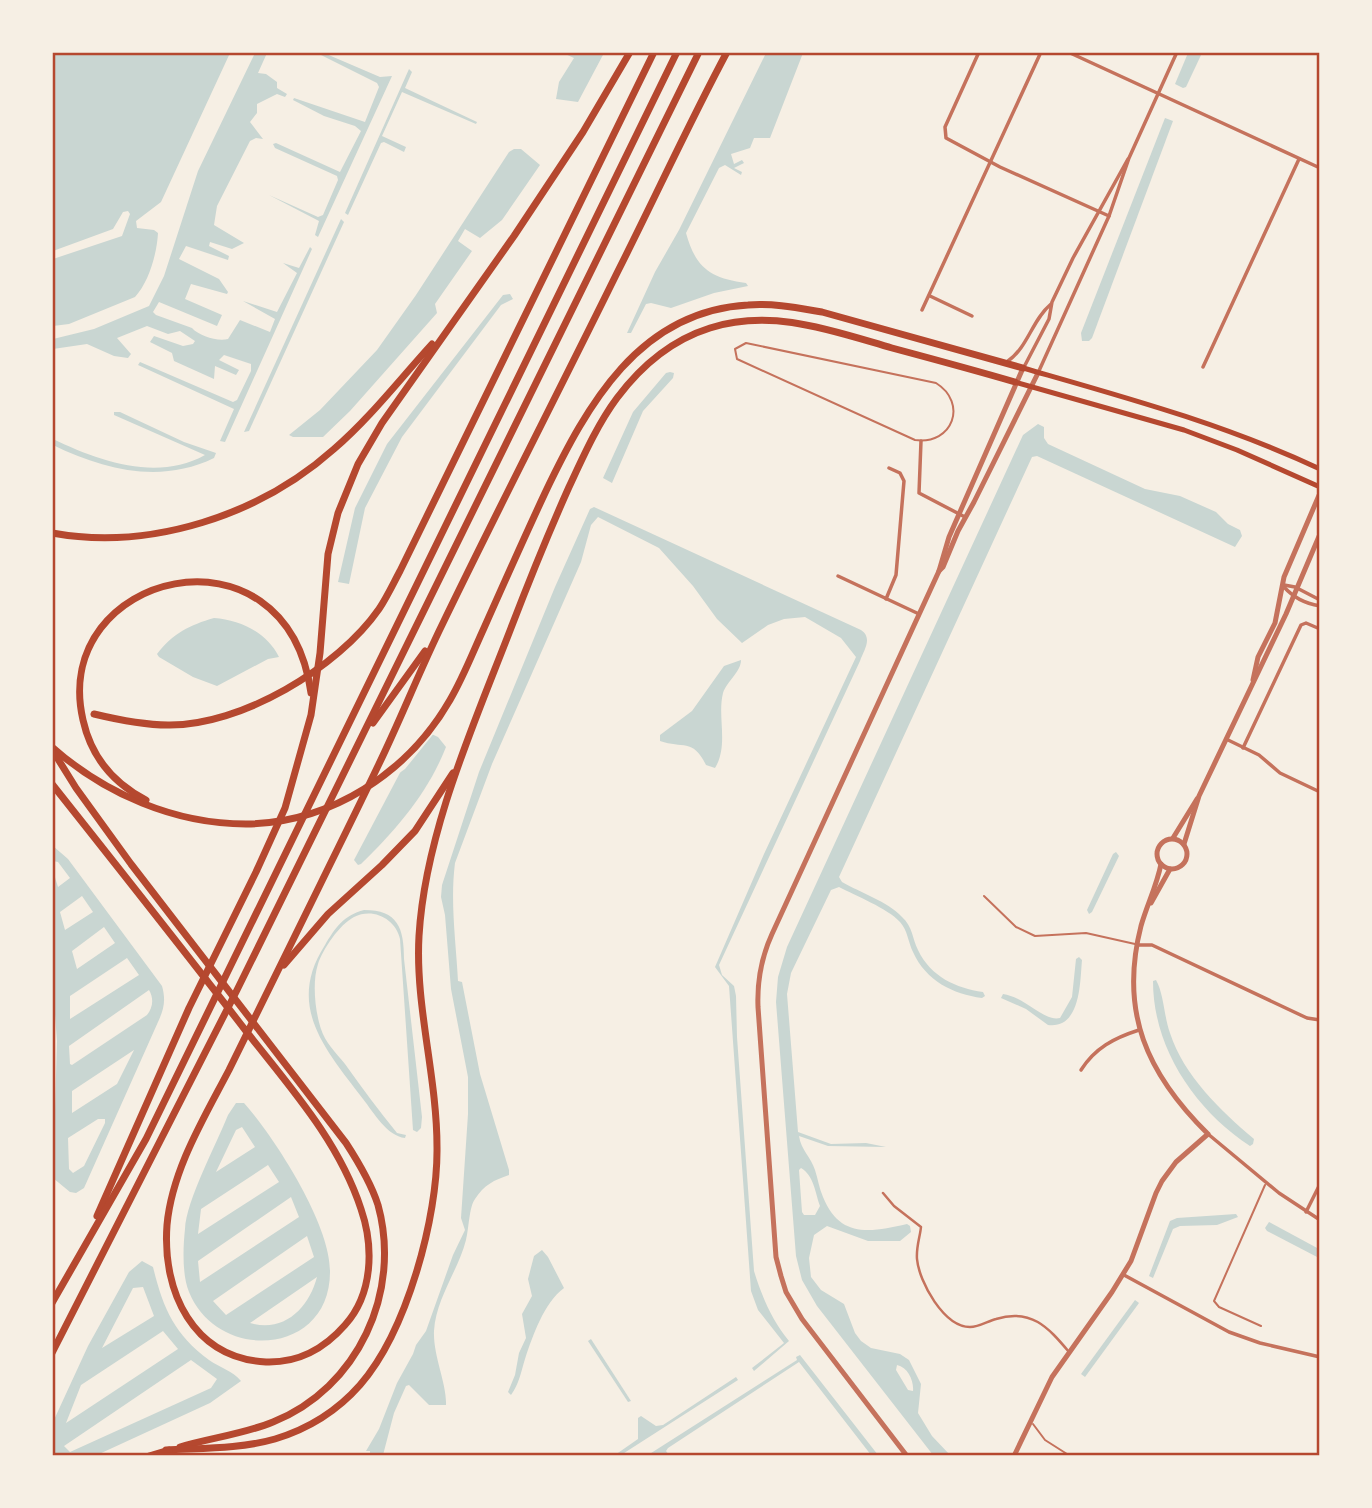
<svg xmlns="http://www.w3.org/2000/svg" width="1372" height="1508" viewBox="0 0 1372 1508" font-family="'Work Sans',sans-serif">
  <rect width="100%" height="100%" fill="#f6efe4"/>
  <!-- water -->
  <g fill="#c9d6d2" fill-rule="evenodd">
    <path d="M53 52 230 53 161 202 136 221 137 228 154 230 158 233C157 253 149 282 135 297L69 324 53 326V259L122 236 130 214 128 211 123 212 113 229 53 251Z"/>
    <polygon points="315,52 324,53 380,77 392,76 318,237 315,235 319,221 269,195 318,217 323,215 338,180 337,176 275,148 273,144 276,143 340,172 361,131 355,126 324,116 293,100 294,98 365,122 379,87 377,83"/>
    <path d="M255 53H267L258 73 266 74 277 82V88L287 94 285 97 277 94 257 104V113L250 122 263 139 256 138 250 141 217 206 214 225 244 243 232 249 210 242 209 246 229 256 228 260 186 246 179 259 219 279 228 292 227 294 191 284 185 299 222 315 217 326 159 302 153 312 156 315 192 328C199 336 218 342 228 339L240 320 270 332 275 319 243 301 277 312 297 273 283 263 299 268 310 247 312 249 225 442 220 441 234 409 138 365 140 362 233 402 237 400 251 371V364L224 355 219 360 239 370 236 375 215 366 214 379 174 361 172 353 150 342 154 336 183 346 193 344 195 341 180 331 168 334 147 326 117 338 131 354 128 358 114 356 87 344 53 349V339L94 329 149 306 164 276 198 171Z"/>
    <polygon points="563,53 604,53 578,102 556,99 559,82 574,58"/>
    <path d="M766 53H803L770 138H754L750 148 731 154 734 164 742 160 744 163 734 168 742 172 741 175 725 165 719 168 686 233C696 269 711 278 746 283L748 286 714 293 671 308 651 303 646 304 631 333H627L655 272 679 230Z"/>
    <polygon points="1188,53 1202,53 1186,87 1183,88 1175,84"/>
    <polygon points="409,69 412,72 405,88 477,122 476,124 402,92 382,136 406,147 404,152 384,142 381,143 348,215 345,213"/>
    <polygon points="1165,118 1173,121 1092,338 1089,341 1082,341 1081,333"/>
    <polygon points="514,149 521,149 540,165 502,220 480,238 465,229 458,241 472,251 435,304 437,313 350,411 323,437 293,437 289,435 320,410 377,350 416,295 509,152"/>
    <polygon points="341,219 344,222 249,431 244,432"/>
    <polygon points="510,294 513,299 501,305 402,437 365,508 349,584 338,582 355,508 387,444 503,295"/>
    <polygon points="670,372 674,373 673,378 643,411 612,483 603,478 633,412 666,373"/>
    <path d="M114 412H120L184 442 216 453 214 458C161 484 104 470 53 445V439C99 461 157 482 205 455L114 415Z"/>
    <path d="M1038 424 1044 427V438L1048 444 1145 489 1180 496 1216 512 1228 524 1240 530 1242 536 1235 547 1037 456 1032 457 839 877 842 882C861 893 887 901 902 917 913 927 912 938 918 950 931 977 956 988 983 992L985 996 982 998C953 994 926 981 913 952 908 942 908 931 900 922 887 908 856 896 839 887L831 890 791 973 787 994 798 1132 831 1144 866 1143 886 1147 828 1146 799 1136C801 1150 811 1157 815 1170 818 1179 819 1188 823 1197 840 1239 871 1232 907 1224L910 1226 911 1232 900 1241H868L827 1226 814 1235 809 1258 811 1277 821 1290 844 1304 855 1333 861 1341 871 1348 900 1354 909 1360 921 1384 918 1413 932 1436 950 1455H933L817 1306 802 1280 796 1256 776 1002 778 977 787 947 1023 435ZM801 1168C814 1176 815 1192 820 1206L815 1215H804L802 1212 799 1170ZM897 1365C908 1367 914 1381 913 1391L908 1390 896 1370Z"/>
    <path d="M594 507 861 630C873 638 864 650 860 661L719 965 722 975 734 986 736 996 737 1037 754 1271C762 1297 772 1320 789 1341L754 1371 752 1368 784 1343 758 1310 751 1291 729 986 715 967 764 854 856 657 841 638 805 617 784 619 768 625 742 643 717 619 693 586 659 548 598 517 591 525 581 562 492 764 455 863C450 902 456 942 458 981L462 982 480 1074 509 1170V1175C494 1180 484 1185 475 1199 469 1207 469 1229 466 1240 458 1271 436 1298 434 1331 433 1356 447 1384 446 1405H429L409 1385 406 1386 394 1413 383 1455H370V1451H366L379 1429 397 1383 413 1354 416 1345 426 1331 453 1255 465 1230 461 1218 468 1114V1077L451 989 445 915 441 897 442 885 479 772 555 587 590 509Z"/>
    <path d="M214 618C241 620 267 633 279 657L268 659 217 686 193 677 159 657 157 654C173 633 190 625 214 618Z"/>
    <path d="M741 660C741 672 727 681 723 693 717 717 729 745 715 768L706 765C693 738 683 749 660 741V735L692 711 724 666Z"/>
    <path d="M425 731 438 737 446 747C428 793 396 830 361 864L358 865 354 860 421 733Z"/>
    <path d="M53 846 68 859 162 986C166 1000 164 1009 158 1022L84 1188 76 1193 70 1192 53 1178 57 1041 52 975 53 871 58 887 70 878 58 862 53 861ZM82 896 93 912 65 930 60 912ZM104 927 115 943 77 969 72 951ZM127 958 139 975 70 1019V996ZM149 990C154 998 153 1008 147 1015L72 1065 70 1064 69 1046ZM134 1050 117 1084 72 1113V1091ZM98 1119H105V1123L84 1166 73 1173 69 1169 68 1138Z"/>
    <polygon points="1116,852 1119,856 1092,912 1089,914 1087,910 1113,854"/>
    <path d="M364 910C398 910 404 928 404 959L422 1117 421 1128 417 1132 413 1130 400 939C396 919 373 907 354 917 339 925 323 949 318 964 312 982 315 1011 321 1029 325 1042 336 1053 345 1064 362 1088 379 1111 397 1133L406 1135 405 1138C387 1136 374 1113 363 1099 327 1051 285 1007 325 945 335 928 344 915 364 910Z"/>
    <path d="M1079 957 1082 960C1080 982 1081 1029 1048 1025L1026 1009 1001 998 1003 994C1025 997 1044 1022 1060 1018L1072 997 1076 959Z"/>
    <path d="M1156 980C1164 994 1164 1017 1170 1033 1184 1076 1220 1110 1254 1139L1253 1144 1250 1146C1195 1110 1153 1048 1153 981Z"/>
    <path d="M236 1103H244C275 1138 331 1225 330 1272 330 1356 218 1363 189 1292 182 1275 183 1248 185 1229 186 1201 217 1143 228 1115ZM242 1127 255 1147 216 1172 236 1130ZM268 1165 279 1182 198 1234 201 1209ZM291 1197 299 1217 200 1282 198 1261ZM307 1236 314 1257 226 1315 213 1301ZM317 1277C309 1308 284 1333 250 1323Z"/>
    <polygon points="1236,1214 1238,1217 1217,1225 1180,1226 1173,1229 1153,1278 1149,1276 1170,1221 1177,1218"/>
    <polygon points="1269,1222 1319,1249 1319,1258 1267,1231 1265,1228"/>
    <path d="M542 1250 548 1257 564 1288C544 1303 533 1335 525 1359 521 1372 519 1384 511 1395L508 1392 515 1375 519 1353 526 1338 522 1314 532 1296 528 1279 534 1256Z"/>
    <path d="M142 1261 153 1267C163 1308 174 1334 209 1360 220 1368 232 1370 241 1381L210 1403 97 1455H53V1422L88 1346 129 1272ZM143 1287 154 1316 102 1348 133 1288ZM163 1331 178 1349 66 1423 81 1385ZM191 1360 217 1379 211 1388 70 1452 64 1446Z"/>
    <polygon points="1135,1300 1139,1303 1085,1377 1081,1374"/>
    <polygon points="591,1339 631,1401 628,1402 588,1341"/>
    <polygon points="800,1355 878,1455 871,1455 799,1362 668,1448 666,1451 669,1455 648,1455 797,1360 796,1357"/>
    <polygon points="736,1377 738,1380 621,1455 615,1455 638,1439 638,1418 641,1416 656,1426 663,1425"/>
  </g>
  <!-- pier -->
  <polygon fill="#f6efe4" points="426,727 435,732 405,769 391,779 418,731"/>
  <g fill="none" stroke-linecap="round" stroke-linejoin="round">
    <!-- service -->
    <g stroke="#c5725c" stroke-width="2">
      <path d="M746 343 936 383C968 403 953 445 915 440L737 359 735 349Z"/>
      <polyline points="984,896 1016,927 1035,936 1086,933 1135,944"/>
      <polyline points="1261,1326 1219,1307 1214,1301 1265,1185"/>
      <polyline points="1033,1424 1045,1440 1067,1454"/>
    </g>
    <!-- pedestrian -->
    <path stroke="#c5725c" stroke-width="2.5" d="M883 1193 894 1206 921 1227C920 1237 916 1247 917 1259 919 1282 944 1327 970 1327 979 1327 988 1321 996 1319 1031 1308 1048 1327 1069 1352"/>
    <!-- minor -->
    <g stroke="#c5725c" stroke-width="3.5">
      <polyline points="979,52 945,127 946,138 1000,167 1109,216"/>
      <polyline points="1068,52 1320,168"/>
      <polyline points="930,296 972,316"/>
      <polyline points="922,310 1041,52"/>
      <path d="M1008 361C1028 347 1032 320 1051 304"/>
      <polyline points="1024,367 1049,319 1052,302 1073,258 1128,159"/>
      <polyline points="1203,367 1299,159"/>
      <polyline points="1038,373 1109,216 1129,158 1177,52"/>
      <polyline points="921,441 919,493 965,517"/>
      <polyline points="838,576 919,614"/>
      <polyline points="1284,585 1295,587 1320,600"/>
      <path d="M1283 586C1294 598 1304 603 1320 606"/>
      <polyline points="886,599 896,575 904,481 900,473 889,468"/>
      <polyline points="1226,739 1259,755 1280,773 1320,792"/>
      <polyline points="1243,748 1301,625 1306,623 1320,629"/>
      <polyline points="1137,945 1152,945 1307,1018 1320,1020"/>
      <path d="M1081 1070C1095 1048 1114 1038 1139 1030"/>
      <polyline points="1208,1134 1279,1193 1320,1220"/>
      <polyline points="1306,1212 1320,1184"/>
      <polyline points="1124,1275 1229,1332 1260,1343 1320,1357"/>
    </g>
    <!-- tertiary -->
    <g stroke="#c5725c" stroke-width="5">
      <polyline points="939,571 949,537 1023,368"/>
      <polyline points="1253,680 1258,657 1275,623 1284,577 1320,493"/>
      <polyline points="1173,838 1197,799"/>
      <circle cx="1172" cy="854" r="15"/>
      <polyline points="1184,844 1199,796 1286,614 1320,534"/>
      <polyline points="1151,903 1170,869"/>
      <path d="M907 1456 802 1319 786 1292 781 1276 776 1257 758 1007C757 981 761 958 772 934L939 571 943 567 958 531 974 502 1038 373"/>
      <path d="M1014 1456 1052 1377 1112 1292 1131 1261 1156 1193 1162 1181 1176 1162 1208 1134C1147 1074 1119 1012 1141 926 1147 905 1157 885 1161 864"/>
    </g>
    <!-- secondary -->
    <g stroke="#b5482f" stroke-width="5">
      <path d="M1023 368C1124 397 1224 424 1320 469"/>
      <polyline points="1015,382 1184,430 1237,450 1320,487"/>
    </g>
    <!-- motorway -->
    <g stroke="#b5482f" stroke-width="7">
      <path d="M52 533C151 551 260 515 334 449 370 418 400 379 432 344"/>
      <path d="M94 714C119 720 143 725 168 725 241 726 338 668 379 609 387 597 393 584 400 571L654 52"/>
      <polyline points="373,723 425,651"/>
      <path d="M52 747C105 794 175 824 246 824 331 823 408 773 450 700 463 678 473 652 484 628 504 583 524 538 545 493 587 405 639 311 748 305 773 303 798 308 822 312L1023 368"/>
      <path d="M53 751 76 788 131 864 346 1143C359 1163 371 1183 378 1205 402 1292 358 1388 273 1422 244 1434 210 1438 180 1447"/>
      <path d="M52 784C117 866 182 948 246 1031 289 1086 339 1141 361 1209 374 1247 373 1294 345 1325 324 1349 298 1363 266 1362 193 1358 162 1292 167 1225 172 1170 204 1118 229 1070 259 1009 289 949 318 889 338 848 358 808 377 768 400 721 419 672 442 625 499 507 559 391 617 273 654 200 688 125 727 52"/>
      <path d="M146 800C113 783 91 756 83 720 49 572 286 514 311 693"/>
      <polyline points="284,965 328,914 382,865 415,831 453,773"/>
      <polyline points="97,1216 189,1008 256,872 285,808 311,715 320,653 328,554 338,513 358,464 382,423 514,236 583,132 630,52"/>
      <polyline points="52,1303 146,1139 677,52"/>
      <polyline points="52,1353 237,990 699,52"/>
      <path d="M166 1450C202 1448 240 1449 275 1439 308 1429 338 1410 360 1385 407 1331 438 1217 437 1147 437 1076 415 1006 419 936 425 833 474 724 511 628 529 581 548 534 569 487 583 457 597 425 617 398 641 366 672 340 710 328 772 308 833 331 892 348 933 359 974 370 1015 382"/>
      <polyline points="149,1456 169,1450"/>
    </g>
  </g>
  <!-- border -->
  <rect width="1372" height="1508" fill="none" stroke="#f6efe4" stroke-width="108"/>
  <rect x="54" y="54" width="1264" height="1400" fill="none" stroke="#b5482f" stroke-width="2.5"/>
</svg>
